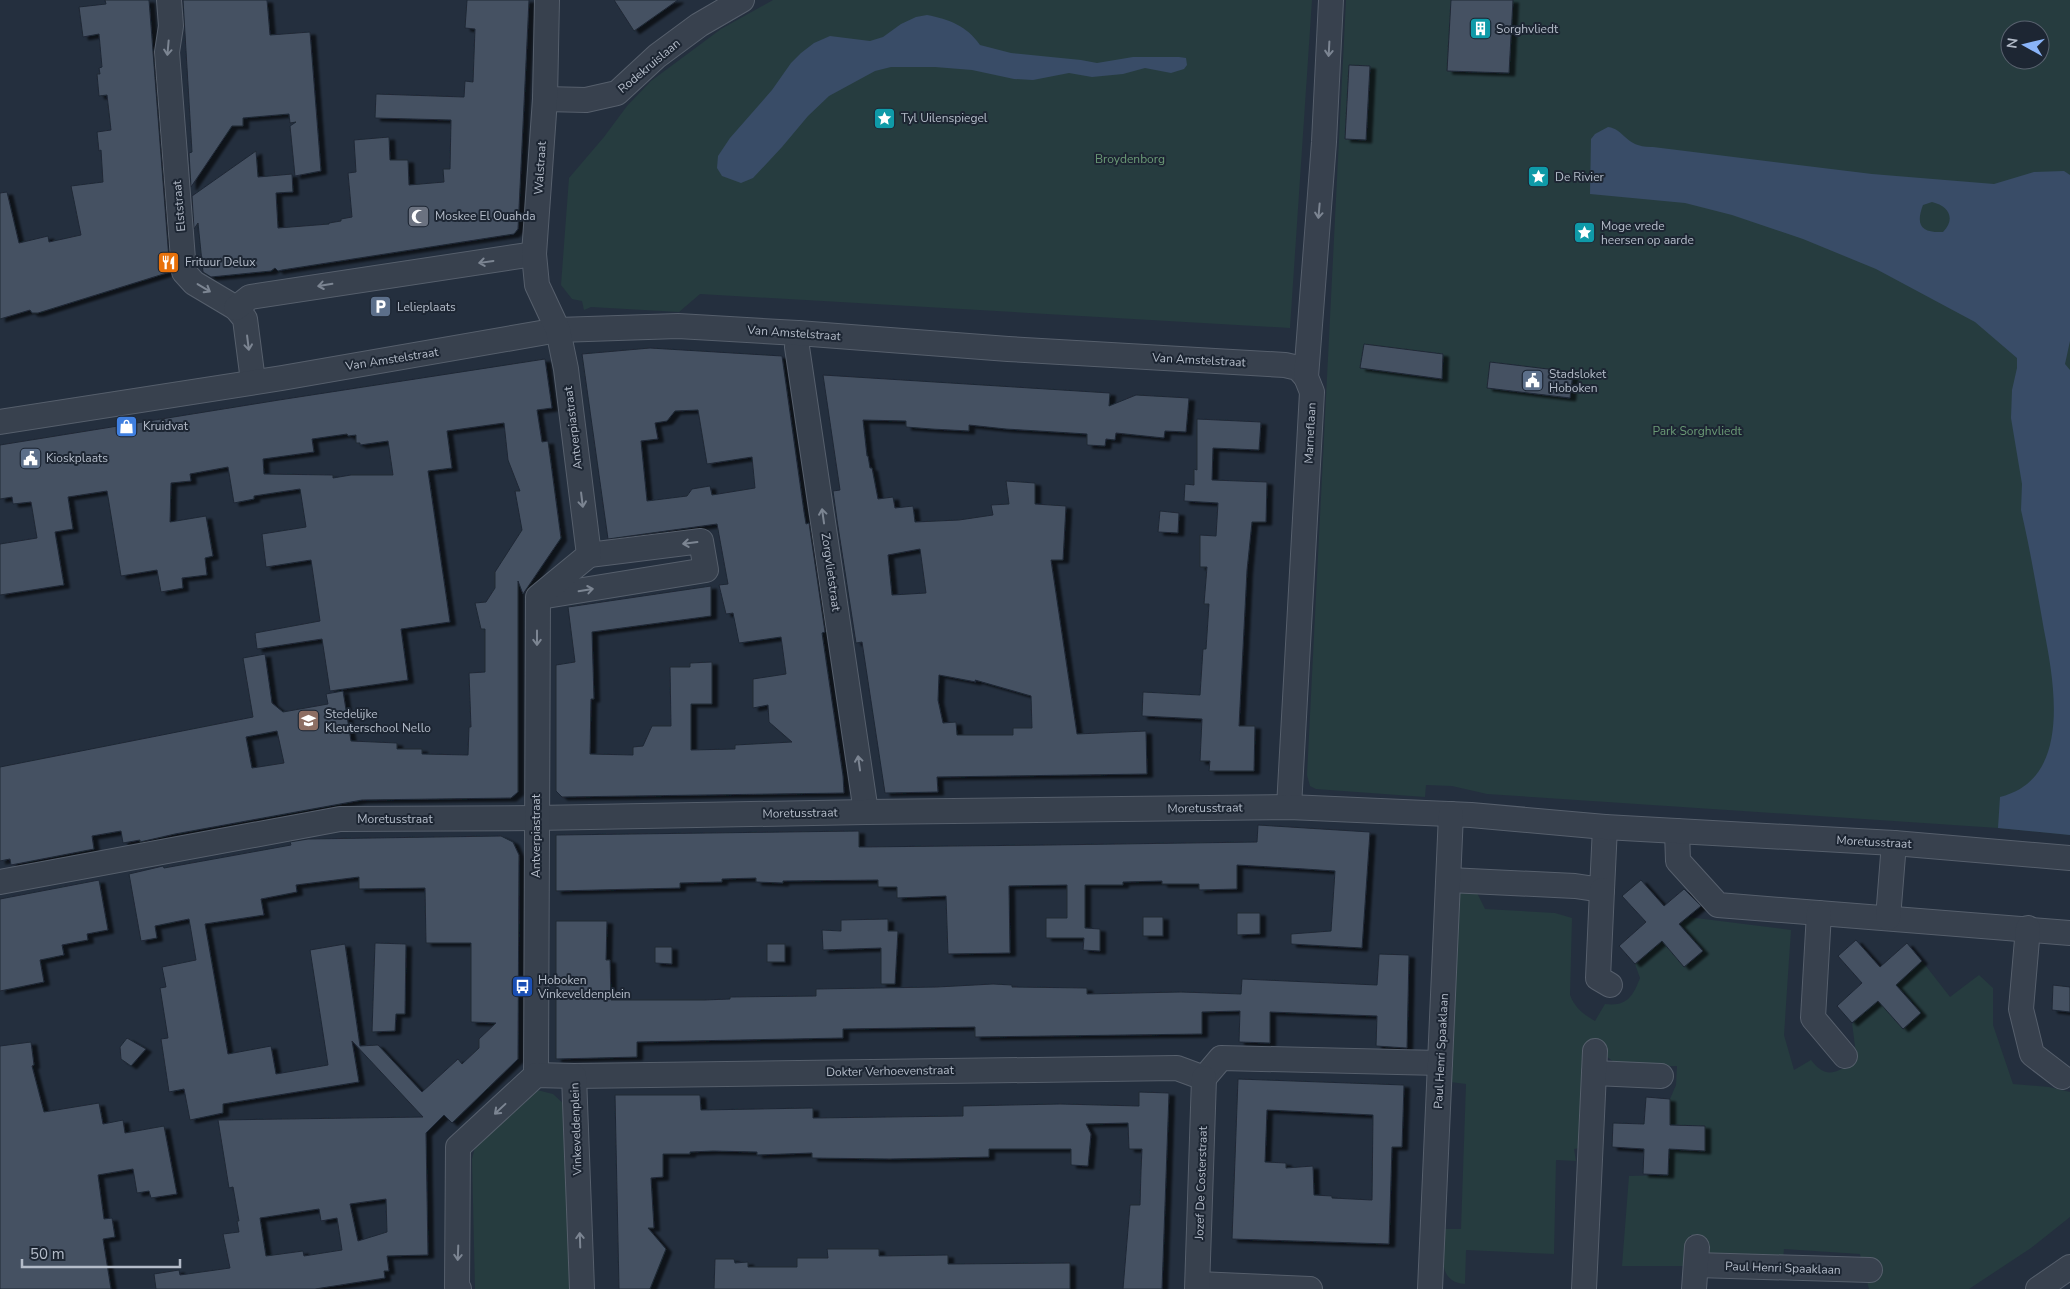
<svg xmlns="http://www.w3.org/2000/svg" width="2070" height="1289" viewBox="0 0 2070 1289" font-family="'Nunito Sans',sans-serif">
  <defs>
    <filter id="shadow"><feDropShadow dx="5.5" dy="3" stdDeviation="1" flood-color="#0009"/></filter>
  </defs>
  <rect width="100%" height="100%" fill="#242f3e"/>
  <!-- green -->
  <g fill="#263c3f" fill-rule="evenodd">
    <polygon points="773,0 1312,0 1290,328 700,294 679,312 591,307 584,310 582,301 572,299 561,285 569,178 604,137 627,106 651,81 721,29"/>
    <path d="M1346 0H2070V835L1998 828 1487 794 1452 786 1426 785 1425 797 1316 789 1310 786 1307 775ZM2010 30H2040V60H2010Z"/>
    <path d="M1460 892 1477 893 1485 909 1555 913 1572 918 1570 995C1575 1008 1583 1014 1595 1021L1605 1004C1627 1007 1633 996 1640 978L1635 964 1666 937 1684 967 1703 952 1679 924 1688 917 1791 930 1784 1035 1794 1070 1811 1060C1825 1078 1834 1074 1852 1063L1856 1054 1852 1023 1880 998 1903 1029 1921 1013 1896 985 1922 961 1950 997 1979 975 1993 988V1025L2013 1084 2049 1087 2070 1092V1217L2031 1248 1969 1289H1869L1860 1254 1784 1249 1783 1259 1713 1256 1705 1248 1702 1238 1690 1235 1687 1266H1622L1629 1176 1668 1175 1669 1149 1705 1151V1126L1670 1125V1099L1676 1085 1677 1066C1653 1066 1605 1074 1600 1043L1586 1044 1580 1148 1574 1149 1576 1161 1556 1160 1554 1254 1466 1250 1465 1284C1435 1282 1444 1251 1445 1229H1461L1466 1084 1450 1082 1454 898Z"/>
    <polygon points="537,1090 553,1094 565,1105 571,1289 475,1289 472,1159 477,1139 522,1095"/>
  </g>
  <!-- water -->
  <g fill="#394c67" fill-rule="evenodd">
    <path d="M927 15C949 19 967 26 980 45L1011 53 1081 60 1097 63 1133 57H1179L1186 58 1187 65 1184 69 1171 73 1145 68 1123 74 1092 77 1069 73 1033 80 1014 79 972 70 935 67H891L875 71 829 96 808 116 782 147 753 178 741 183 722 176 717 168 718 156 730 138 772 90 791 63 801 53 814 43 830 36 870 41 883 37 901 24 916 17Z"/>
    <path d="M1608 127C1625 129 1625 148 1653 147L1872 174 1994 184 2034 172 2064 171 2070 175V341L2065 364 2070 370V835L1998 828 2000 797C2070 780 2056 690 2044 630 2037 590 2030 549 2021 510L2022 484 2011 418 2012 390 2017 368V358L1975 322 1876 269 1803 239 1732 215 1685 203 1590 194 1591 139 1595 134ZM1932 202C1949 206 1956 219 1943 232 1922 233 1915 226 1923 205Z"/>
  </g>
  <!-- building -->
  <g fill="#455162" stroke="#1f2835" fill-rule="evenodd" filter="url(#shadow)">
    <polygon points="105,0 149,0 170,272 38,313 32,313 30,310 0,319 0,193 7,192 19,243 48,236 49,242 81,235 71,186 103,182 101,150 99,151 97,132 111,130 107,95 99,96 97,74 100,74 99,68 102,67 99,34 83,37 79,7 106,4"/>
    <polygon points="183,0 267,0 270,35 310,32 321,171 295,176 290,126 296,122 290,123 289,114 243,118 243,126 232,126 191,187 189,153 192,152"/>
    <polygon points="467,0 529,0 518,229 514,234 282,270 278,271 275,268 271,271 211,277 203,272 198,223 194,229 192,196 256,151 258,177 292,174 293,192 276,193 278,228 329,224 329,223 341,221 341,219 352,217 348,173 356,172 354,140 389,137 390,160 408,160 409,185 444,182 443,169 450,169 451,120 375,118 376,94 464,97 465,81 473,82 475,29 465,28"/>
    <polygon points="614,0 678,0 634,31"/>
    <polygon points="1451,0 1513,0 1509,73 1447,71"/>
    <polygon points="1349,65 1370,66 1366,140 1345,139"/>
    <polygon points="1364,344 1443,354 1442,379 1360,368"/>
    <path d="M650 348 782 356 804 512 806 524 809 523 825 632 822 633 843 776 844 793 562 797 556 791V665L575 662 568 607 711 586V616L592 632 594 699H591L590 754 633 755V747L643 746 652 726H671L670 667H690V663L712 662V704H691V750L735 749V745L792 742 769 722 768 705 753 708V679L786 674 781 637 739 643 733 613 726 614 719 585 728 584 717 524 608 539 582 354ZM698 410 707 464 752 457 755 488 712 495 710 486 692 489 687 496 647 501 641 441 658 439 655 423 667 421 675 411Z"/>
    <path d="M545 359 552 408 537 410 542 442 548 441 561 538 523 594 518 581V792L511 798 362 800 175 834 140 842V840L123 843 121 831 92 836 94 849 11 865 10 859 0 861V767L253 717 243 658 265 654 272 703 283 712 328 704 326 694 343 691 351 741 397 743V749H422V754L468 755 469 727H471L469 673 485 672V629H481L475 603 486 602 495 588V572L522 530 515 491H520L508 460 504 423 447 431 452 468 428 471 450 622 401 629 408 680 330 691 322 639 257 649 255 633 320 621 311 560 266 567 262 534 306 527 300 489 254 496V499L234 503 228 467 190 474 191 481 171 483 170 522 206 516 213 556 205 558 207 575 182 578 183 588 161 592 157 570 121 576 107 491 68 497 73 529 55 532 64 585 0 595V544L37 538 31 502 13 504 12 497 0 499V445L279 400ZM347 434 348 436 356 435V443H360V445L388 441 393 475H351L333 478V475L264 474 263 459 314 452 312 439ZM277 731 284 763 252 768 246 737Z"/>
    <polygon points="1490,362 1573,372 1570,398 1487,388"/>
    <path d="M823 375 1110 393 1109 406 1136 395 1189 398 1186 432 1165 431 1164 438 1116 433 1115 440 1106 439 1105 446 1087 445V434L1006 429 969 425V431L932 429 906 427V421L863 420 867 456H868L870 468H872L878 499 893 497 895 508 913 506 915 522 959 520 993 515 991 505 1009 504 1006 481 1035 483V504L1066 506 1063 560H1051L1077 734 1146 731 1147 774 937 777 938 792 885 793 862 642 856 643 837 520 833 491 840 490ZM920 549 926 593 892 595 888 555ZM939 675 976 682 975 680 1031 696 1032 728H1013V735H957L956 722 943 723 938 700Z"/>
    <polygon points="1197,419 1261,422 1259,450 1213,448 1212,480 1267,482 1266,522 1252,522 1247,570 1239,726 1255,726 1254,771 1209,771 1210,761 1200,761 1202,719 1142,716 1143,692 1200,695 1203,649 1206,649 1209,604 1204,604 1207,567 1200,567 1200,535 1216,536 1218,503 1184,501 1185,484 1194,485 1194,469 1197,470"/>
    <polygon points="1160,511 1179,513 1178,533 1158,532"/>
    <polygon points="1258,825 1370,832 1362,948 1291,944 1291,934 1331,931 1335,871 1305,869 1237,865 1237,889 1199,890 1199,884 1162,884 1162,881 1123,882 1123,885 1085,885 1085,928 1100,929 1100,951 1083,950 1084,938 1046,938 1046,918 1067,918 1067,885 1009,886 1010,953 948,954 946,896 897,898 897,887 878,887 878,880 783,881 783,883 756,882 756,878 722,879 722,882 680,883 680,888 556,891 556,835 859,831 859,847 1048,845 1257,842"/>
    <path d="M501 836 513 842 519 855 518 1059 452 1123 444 1115 426 1133 428 1255 387 1256 389 1271H384L385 1278 315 1289H156L154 1274 179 1270 180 1275 230 1268 223 1234 239 1232 237 1221H239L233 1187 229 1188 218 1120 423 1117 352 1041 359 1082 223 1104V1113L190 1120 184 1089 169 1092 161 1039 168 1038 160 988 166 987 162 967 196 960 189 919 155 926 157 938 141 941 129 874 163 866 164 868 291 845 290 842 308 839ZM359 877V889L425 888 426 943H471V1022L496 1023 479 1039V1048L462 1064 458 1059 422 1092 378 1045 360 1046 345 944 310 950 328 1065 276 1074 271 1046 228 1054 205 924 264 915 261 899 297 892 296 885ZM386 1199 387 1232 358 1241 350 1204ZM319 1209 321 1221 337 1218 342 1250 304 1256 303 1251 266 1256 260 1218Z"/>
    <polygon points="99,880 108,930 87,934 88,940 62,945 64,955 40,960 44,982 0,991 0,899"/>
    <polygon points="1641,880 1664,906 1684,889 1701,906 1679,924 1703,951 1684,967 1662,941 1635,964 1619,946 1646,922 1622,896"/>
    <polygon points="1237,913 1260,913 1260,934 1237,935"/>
    <rect x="1143" y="917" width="20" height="19"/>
    <polygon points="888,919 888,931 898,931 895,984 881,984 881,948 823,950 822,930 841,931 841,920"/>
    <polygon points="556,921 607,921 606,960 610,960 611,1000 704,1000 730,999 730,997 816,996 816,989 937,987 993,984 1012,985 1012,987 1087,988 1087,994 1181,992 1241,994 1242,979 1377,985 1379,954 1409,955 1407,1048 1376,1046 1377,1016 1270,1012 1270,1043 1239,1042 1240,1011 1202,1012 1202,1034 975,1037 975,1027 843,1029 843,1038 637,1042 637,1057 556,1059"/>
    <polygon points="1856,940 1880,967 1907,943 1922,961 1896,985 1921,1013 1903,1029 1878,1001 1852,1023 1837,1006 1862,983 1838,956"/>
    <polygon points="375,943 406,944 405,1014 396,1014 395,1031 372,1032"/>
    <rect x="767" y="944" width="18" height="18"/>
    <polygon points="655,947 672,947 672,964 655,963"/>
    <polygon points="2053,985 2070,987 2070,1012 2052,1010"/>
    <polygon points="127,1038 146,1049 131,1066 121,1059 120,1047"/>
    <polygon points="31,1042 34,1065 32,1066 44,1112 99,1103 103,1124 123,1120 125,1133 164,1126 177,1194 151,1198 149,1191 137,1193 133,1169 98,1175 104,1219 112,1218 115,1237 103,1239 111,1289 0,1289 0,1046"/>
    <path d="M1238 1079 1404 1085 1402 1147H1392L1389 1244 1232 1239ZM1267 1110 1373 1115 1372 1200 1332 1198V1196L1314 1195 1313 1166 1286 1168V1163L1265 1162Z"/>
    <polygon points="1139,1092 1169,1093 1162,1289 1123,1289 1130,1205 1140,1205 1141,1171 1142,1149 1129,1149 1128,1123 1086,1124 1091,1134 1088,1166 1071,1165 1071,1149 989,1149 989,1157 890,1159 812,1158 812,1153 757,1155 757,1152 713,1151 690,1152 690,1154 663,1154 663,1177 651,1178 654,1228 648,1228 666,1249 650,1289 619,1289 615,1095 700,1095 701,1110 813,1108 813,1118 963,1116 963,1106 1060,1104 1139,1106"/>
    <polygon points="1646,1097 1670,1099 1670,1125 1705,1126 1705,1151 1669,1149 1668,1175 1643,1174 1644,1149 1612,1147 1613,1123 1644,1124"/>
    <polygon points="827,1249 879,1249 879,1256 948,1255 948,1264 1070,1263 1070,1289 714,1289 715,1259 734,1259 735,1263 748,1262 748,1267 797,1267 797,1258 828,1258"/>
  </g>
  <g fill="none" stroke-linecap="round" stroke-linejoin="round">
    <defs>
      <g id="minor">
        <polyline points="169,0 171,26 167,52 184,272 194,283 236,308 245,319 253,381"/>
        <polyline points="545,99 586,100 617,93 657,56 699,25 742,0"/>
        <polyline points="236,308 250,297 534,254"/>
        <polyline points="798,333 797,347 866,812"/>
        <polyline points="0,422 282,378 558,330 678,326 798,333 1008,349 1285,365 1298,368 1306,377"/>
        <polyline points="540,597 706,570 701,541 589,555"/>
        <polyline points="1289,807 1312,392 1306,377 1324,142 1331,0"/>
        <polyline points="1677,831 1678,861 1718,905 2070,933"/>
        <polyline points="1449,880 1575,886 1602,890 1605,827"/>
        <polyline points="0,882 340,819 536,818 866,812 1289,807 1471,815 1605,827 1894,843 2070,858"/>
        <polyline points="1602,890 1598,978 1610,985"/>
        <polyline points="1819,913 1813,1018 1845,1056"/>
        <polyline points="1888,918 1894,843"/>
        <polyline points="2028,928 2021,1009 2032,1054 2062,1077"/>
        <polyline points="1594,1073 1661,1076"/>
        <polyline points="536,1075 538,597 589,555 566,369 558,330 537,285 534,254 545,99 547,0"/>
        <polyline points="574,1076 1177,1068 1204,1078"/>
        <polyline points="1204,1078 1221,1058 1440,1063"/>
        <polyline points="1696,1265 1870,1270"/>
        <polyline points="1198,1284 1310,1289"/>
        <polyline points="459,1289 457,1287 458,1147 536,1075 574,1076 582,1289"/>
        <polyline points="1197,1289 1204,1078"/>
        <polyline points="1430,1289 1451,814"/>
        <polyline points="1584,1289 1595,1051"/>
        <polyline points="1694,1289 1697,1247"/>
        <polyline points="2038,1289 2070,1267"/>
      </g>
    </defs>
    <!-- minor casing -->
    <use href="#minor" stroke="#565f6c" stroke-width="26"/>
    <!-- minor -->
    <use href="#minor" stroke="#38414e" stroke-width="24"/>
  </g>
  <!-- one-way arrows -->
  <defs><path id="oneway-shaft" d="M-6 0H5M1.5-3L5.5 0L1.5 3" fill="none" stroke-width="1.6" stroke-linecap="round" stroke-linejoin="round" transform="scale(1.25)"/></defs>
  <g stroke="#7c8592">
    <use href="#oneway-shaft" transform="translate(168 48) rotate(95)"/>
    <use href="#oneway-shaft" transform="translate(1329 49) rotate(93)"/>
    <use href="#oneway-shaft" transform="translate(1319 211) rotate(95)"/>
    <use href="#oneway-shaft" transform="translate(486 262) rotate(172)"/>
    <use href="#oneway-shaft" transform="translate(325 285) rotate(171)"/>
    <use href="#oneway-shaft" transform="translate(204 288) rotate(31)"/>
    <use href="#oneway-shaft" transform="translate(248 343) rotate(83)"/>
    <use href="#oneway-shaft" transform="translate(582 500) rotate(83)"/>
    <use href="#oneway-shaft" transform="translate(823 516) rotate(-98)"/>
    <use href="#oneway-shaft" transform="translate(690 543) rotate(173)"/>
    <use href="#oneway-shaft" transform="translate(586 590) rotate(-9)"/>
    <use href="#oneway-shaft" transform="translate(537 638) rotate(90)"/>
    <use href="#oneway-shaft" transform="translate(859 763) rotate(-98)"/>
    <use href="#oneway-shaft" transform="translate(500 1109) rotate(137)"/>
    <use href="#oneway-shaft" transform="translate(580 1240) rotate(-92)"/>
    <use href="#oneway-shaft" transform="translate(458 1253) rotate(92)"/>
  </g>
  <!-- icons -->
  <defs>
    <symbol id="building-square" viewBox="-11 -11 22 22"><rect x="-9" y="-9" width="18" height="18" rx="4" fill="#0f9aa8" stroke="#1d2633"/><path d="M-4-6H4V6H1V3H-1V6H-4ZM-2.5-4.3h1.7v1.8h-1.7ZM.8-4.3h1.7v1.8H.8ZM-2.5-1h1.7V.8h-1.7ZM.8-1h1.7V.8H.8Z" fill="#fff"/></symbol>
    <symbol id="sight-square" viewBox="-11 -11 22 22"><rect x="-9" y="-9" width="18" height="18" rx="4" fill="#0f9aa8" stroke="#1d2633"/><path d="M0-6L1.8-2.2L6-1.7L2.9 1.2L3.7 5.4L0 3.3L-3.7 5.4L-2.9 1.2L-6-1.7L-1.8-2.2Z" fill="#fff"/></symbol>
    <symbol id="mosque-square" viewBox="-11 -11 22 22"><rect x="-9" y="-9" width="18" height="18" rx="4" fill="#6b7280" stroke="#1d2633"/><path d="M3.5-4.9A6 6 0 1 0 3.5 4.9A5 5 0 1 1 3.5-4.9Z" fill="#fff"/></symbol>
    <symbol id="restaurant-square" viewBox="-11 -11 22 22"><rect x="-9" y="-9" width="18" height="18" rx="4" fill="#e8710a" stroke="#1d2633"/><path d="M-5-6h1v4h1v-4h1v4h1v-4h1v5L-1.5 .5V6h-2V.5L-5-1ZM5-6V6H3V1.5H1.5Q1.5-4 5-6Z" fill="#fff"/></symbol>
    <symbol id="parking-square" viewBox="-11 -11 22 22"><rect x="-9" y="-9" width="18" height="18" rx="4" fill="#5c6f8a" stroke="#1d2633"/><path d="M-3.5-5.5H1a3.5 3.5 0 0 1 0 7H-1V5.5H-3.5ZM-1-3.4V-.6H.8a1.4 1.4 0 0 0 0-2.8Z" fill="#fff"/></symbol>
    <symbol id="civic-square" viewBox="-11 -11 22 22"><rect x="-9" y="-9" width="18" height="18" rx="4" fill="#5c6f8a" stroke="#1d2633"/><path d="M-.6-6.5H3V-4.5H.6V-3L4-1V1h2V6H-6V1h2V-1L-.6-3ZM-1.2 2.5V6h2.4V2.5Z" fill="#fff"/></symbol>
    <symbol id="shop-square" viewBox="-11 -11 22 22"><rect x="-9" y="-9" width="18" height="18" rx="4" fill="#3f7fe0" stroke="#1d2633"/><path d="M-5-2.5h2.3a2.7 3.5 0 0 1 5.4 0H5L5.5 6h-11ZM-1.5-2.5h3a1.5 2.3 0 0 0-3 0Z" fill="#fff"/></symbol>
    <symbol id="school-square" viewBox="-11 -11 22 22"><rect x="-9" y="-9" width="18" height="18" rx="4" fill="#8d6e63" stroke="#1d2633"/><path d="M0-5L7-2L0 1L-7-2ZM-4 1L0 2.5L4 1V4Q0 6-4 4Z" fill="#fff"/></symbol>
    <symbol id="bus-square" viewBox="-11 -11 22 22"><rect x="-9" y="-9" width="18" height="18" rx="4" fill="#1a4fb4" stroke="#1d2633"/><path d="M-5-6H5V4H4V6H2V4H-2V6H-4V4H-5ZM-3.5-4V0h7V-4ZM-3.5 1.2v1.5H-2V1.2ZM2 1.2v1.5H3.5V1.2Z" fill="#fff"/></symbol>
  </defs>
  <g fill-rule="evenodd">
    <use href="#building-square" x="1468" y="16" width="25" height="25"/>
    <use href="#sight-square" x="872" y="106" width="25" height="25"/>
    <use href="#sight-square" x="1526" y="164" width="25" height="25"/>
    <use href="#mosque-square" x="406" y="204" width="25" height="25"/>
    <use href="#sight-square" x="1572" y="220" width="25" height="25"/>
    <use href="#restaurant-square" x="156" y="250" width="25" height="25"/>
    <use href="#parking-square" x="368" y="294" width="25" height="25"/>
    <use href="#civic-square" x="1520" y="368" width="25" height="25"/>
    <use href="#shop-square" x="114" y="414" width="25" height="25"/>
    <use href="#civic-square" x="18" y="446" width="25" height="25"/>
    <use href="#school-square" x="296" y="708" width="25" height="25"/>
    <use href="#bus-square" x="510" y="974" width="25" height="25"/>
  </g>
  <g text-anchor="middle" stroke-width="4" stroke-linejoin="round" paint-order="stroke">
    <!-- poi labels -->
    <g font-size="12" fill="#b4bcc9" stroke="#1d2633" text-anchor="start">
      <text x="1496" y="33">Sorghvliedt</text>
      <text x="901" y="122">Tyl Uilenspiegel</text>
      <text x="1555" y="181">De Rivier</text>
      <text x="435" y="220">Moskee El Ouahda</text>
      <text x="1601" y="230">Moge vrede<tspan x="1601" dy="14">heersen op aarde</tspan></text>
      <text x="185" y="266">Frituur Delux</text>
      <text x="397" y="311">Lelieplaats</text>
      <text x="1549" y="378">Stadsloket<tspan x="1549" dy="14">Hoboken</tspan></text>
      <text x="143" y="430">Kruidvat</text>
      <text x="46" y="462">Kioskplaats</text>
      <text x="325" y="718">Stedelijke<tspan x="325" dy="14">Kleuterschool Nello</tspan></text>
      <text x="538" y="984">Hoboken<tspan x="538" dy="14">Vinkeveldenplein</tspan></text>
    </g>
    <!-- street labels -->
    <g font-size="12" fill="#b4bcc9" stroke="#1d2633">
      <text transform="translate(649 66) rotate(-40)" y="4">Rodekruislaan</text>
      <text transform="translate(540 168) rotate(-86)" y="4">Walstraat</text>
      <text transform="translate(179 206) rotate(-95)" y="4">Elststraat</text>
      <text transform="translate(794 333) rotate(4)" y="4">Van Amstelstraat</text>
      <text transform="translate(392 359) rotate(-9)" y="4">Van Amstelstraat</text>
      <text transform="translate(1199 360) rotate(3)" y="4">Van Amstelstraat</text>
      <text transform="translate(573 428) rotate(-97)" y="4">Antverpiastraat</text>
      <text transform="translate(1310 433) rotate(-87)" y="4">Marneflaan</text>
      <text transform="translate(831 572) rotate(82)" y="4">Zorgvlietstraat</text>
      <text transform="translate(1205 808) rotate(-1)" y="4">Moretusstraat</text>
      <text transform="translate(800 813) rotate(-1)" y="4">Moretusstraat</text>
      <text x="395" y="823">Moretusstraat</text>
      <text transform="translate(536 836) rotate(-90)" y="4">Antverpiastraat</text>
      <text transform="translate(1874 842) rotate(3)" y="4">Moretusstraat</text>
      <text transform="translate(1441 1051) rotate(-87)" y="4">Paul Henri Spaaklaan</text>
      <text transform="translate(890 1071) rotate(-1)" y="4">Dokter Verhoevenstraat</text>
      <text transform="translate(576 1129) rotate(-92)" y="4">Vinkeveldenplein</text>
      <text transform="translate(1201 1183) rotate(-88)" y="4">Jozef De Costerstraat</text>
      <text transform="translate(1783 1268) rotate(2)" y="4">Paul Henri Spaaklaan</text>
    </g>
    <!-- park labels -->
    <g font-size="12" fill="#6b9a76" stroke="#1d2633">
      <text x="1130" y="163">Broydenborg</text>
      <text x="1697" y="435">Park Sorghvliedt</text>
    </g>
  </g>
  <!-- north arrow -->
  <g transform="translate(2025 45) rotate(278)"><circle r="24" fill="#1d2633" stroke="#59626f"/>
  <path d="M0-4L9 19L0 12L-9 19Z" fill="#8ab4f8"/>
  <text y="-8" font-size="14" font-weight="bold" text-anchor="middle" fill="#b4bcc9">N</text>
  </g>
  <!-- scale -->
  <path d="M22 1259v8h158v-8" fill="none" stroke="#b4bcc9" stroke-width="2.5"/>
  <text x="30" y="1259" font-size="15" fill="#b4bcc9" stroke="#1d2633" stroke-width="4" paint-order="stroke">50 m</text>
</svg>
